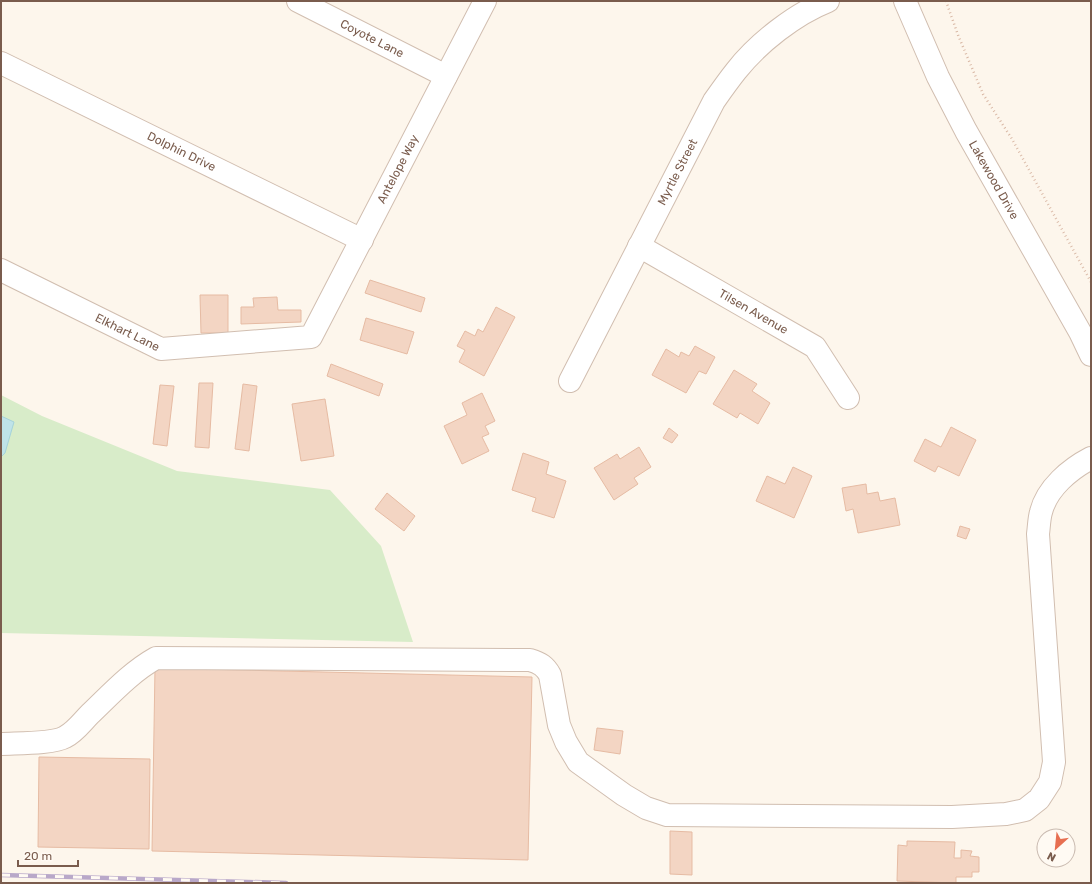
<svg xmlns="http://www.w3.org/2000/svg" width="1092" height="884" viewBox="0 0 1092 884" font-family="Rubik,sans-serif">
  <rect width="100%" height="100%" fill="#fdf6ec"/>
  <!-- green -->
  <polygon fill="#d8ecc9" points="1,395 42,416 177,471 330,490 381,546 413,642 1,633"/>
  <!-- water -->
  <polygon fill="#bfe3e8" stroke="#a5d3da" points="1,416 14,422 5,453 1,457"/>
  <!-- building -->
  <g fill="#f3d5c3" stroke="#e6bba3">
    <polygon points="370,280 425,298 421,312 365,293"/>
    <polygon points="200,295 228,295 228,333 201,333"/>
    <polygon points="277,297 278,310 301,310 301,322 241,324 241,307 254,307 253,298"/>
    <polygon points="496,307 515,317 484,376 459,362 465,350 457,346 465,331 475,336 478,329 483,332"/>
    <polygon points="366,318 414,332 407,354 360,340"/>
    <polygon points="695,346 715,357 706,374 699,371 686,393 652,375 666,349 679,357 681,352 689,356"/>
    <polygon points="331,364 383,384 379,396 327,376"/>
    <polygon points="734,370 757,384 752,391 770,403 758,424 740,413 737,418 713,404"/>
    <polygon points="199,383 213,383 209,448 195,447"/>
    <polygon points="243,384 257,386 249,451 235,449"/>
    <polygon points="160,385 174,386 167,446 153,444"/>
    <polygon points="482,393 495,421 485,426 489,434 482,437 489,451 462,464 444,426 467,415 462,403"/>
    <polygon points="325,399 334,456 301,461 292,404"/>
    <polygon points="951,427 976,440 959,476 938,466 935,472 914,461 925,439 941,447"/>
    <polygon points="669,428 678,435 672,443 663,438"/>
    <polygon points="639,447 651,467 634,478 638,484 614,500 594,468 617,454 620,459"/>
    <polygon points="523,453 549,462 546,474 566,481 554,518 532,511 536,498 512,490"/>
    <polygon points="793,467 812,476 794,518 756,501 767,476 785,484"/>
    <polygon points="866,484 867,494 878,492 880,501 895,498 900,525 858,533 853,509 846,511 842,488"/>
    <polygon points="387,493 415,516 404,531 375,509"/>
    <polygon points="960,526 970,529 966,539 957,536"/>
    <polygon points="155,668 532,677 528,860 152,851"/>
    <polygon points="597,728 623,731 620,754 594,750"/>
    <polygon points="39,757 150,759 149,849 38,847"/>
    <polygon points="670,831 692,832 692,875 670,874"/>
    <polygon points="907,841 955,842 954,858 961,858 961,850 972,851 970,856 979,857 979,872 972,872 972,877 956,877 956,883 897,881 898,845 907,846"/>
  </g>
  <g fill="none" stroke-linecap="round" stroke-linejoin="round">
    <defs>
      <g id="minor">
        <path id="s1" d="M298 1 446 76"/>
        <path id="s2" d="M905 1 938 77 966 131 1080 332 1091 355"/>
        <path id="s3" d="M1 63 362 240"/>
        <path id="s4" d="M639 246 815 347 848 398"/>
        <path id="s5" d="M1 270 161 349 311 337 485 1"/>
        <path id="s6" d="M570 381 714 101C721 91 728 81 736 71 758 43 795 14 828 1"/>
        <path d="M1 744C16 743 53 744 65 737 75 732 82 722 90 714 111 694 131 672 156 658L530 660C540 663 545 666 550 675L559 725 566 742 578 762 624 795 646 808 667 815 952 817 1006 814 1025 810 1039 799 1050 782 1054 762 1038 534C1039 527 1039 519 1041 512 1047 488 1070 469 1091 458"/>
      </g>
    </defs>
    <!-- minor casing -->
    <use href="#minor" stroke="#d1beb0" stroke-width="24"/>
    <!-- path -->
    <polyline stroke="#d9b8a5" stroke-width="2.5" stroke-dasharray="1 3" stroke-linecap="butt" points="946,1 958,35 983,94 1012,139 1091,282"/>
    <!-- minor -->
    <use href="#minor" stroke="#fff" stroke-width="22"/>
    <defs>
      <polyline id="rail" points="1,875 286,883"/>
    </defs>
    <!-- rail casing -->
    <use href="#rail" stroke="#b9a8c9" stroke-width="4.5"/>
    <!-- rail -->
    <use href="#rail" stroke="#fffaf3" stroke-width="3" stroke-dasharray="9" stroke-linecap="butt"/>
  </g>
  <g text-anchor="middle" stroke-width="3" stroke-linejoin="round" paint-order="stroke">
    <!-- street labels -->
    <g font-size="12" fill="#7a5c4d" stroke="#fffaf3">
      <text dy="4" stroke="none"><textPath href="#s1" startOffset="83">Coyote Lane</textPath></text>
      <text dy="4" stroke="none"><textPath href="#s3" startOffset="201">Dolphin Drive</textPath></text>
      <text dy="4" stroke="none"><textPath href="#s5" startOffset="518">Antelope Way</textPath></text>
      <text dy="4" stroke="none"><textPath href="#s6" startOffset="235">Myrtle Street</textPath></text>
      <text dy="4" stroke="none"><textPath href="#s2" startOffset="200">Lakewood Drive</textPath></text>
      <text dy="4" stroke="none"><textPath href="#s4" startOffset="132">Tilsen Avenue</textPath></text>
      <text dy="4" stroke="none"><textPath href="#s5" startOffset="141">Elkhart Lane</textPath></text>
    </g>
  </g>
  <!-- border -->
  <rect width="1092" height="884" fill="none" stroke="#7a5c4d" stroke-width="4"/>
  <!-- north arrow -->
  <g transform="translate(1056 848) rotate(207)"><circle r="19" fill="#fffaf3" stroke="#cabbb1"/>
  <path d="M0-3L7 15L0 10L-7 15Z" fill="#e76f51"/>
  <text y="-6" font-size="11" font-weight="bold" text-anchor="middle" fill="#7a5c4d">N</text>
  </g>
  <!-- scale -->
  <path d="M18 860v6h60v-6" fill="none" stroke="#7a5c4d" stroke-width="2"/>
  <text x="24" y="860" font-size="12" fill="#7a5c4d" stroke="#fffaf3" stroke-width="3" paint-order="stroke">20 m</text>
</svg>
